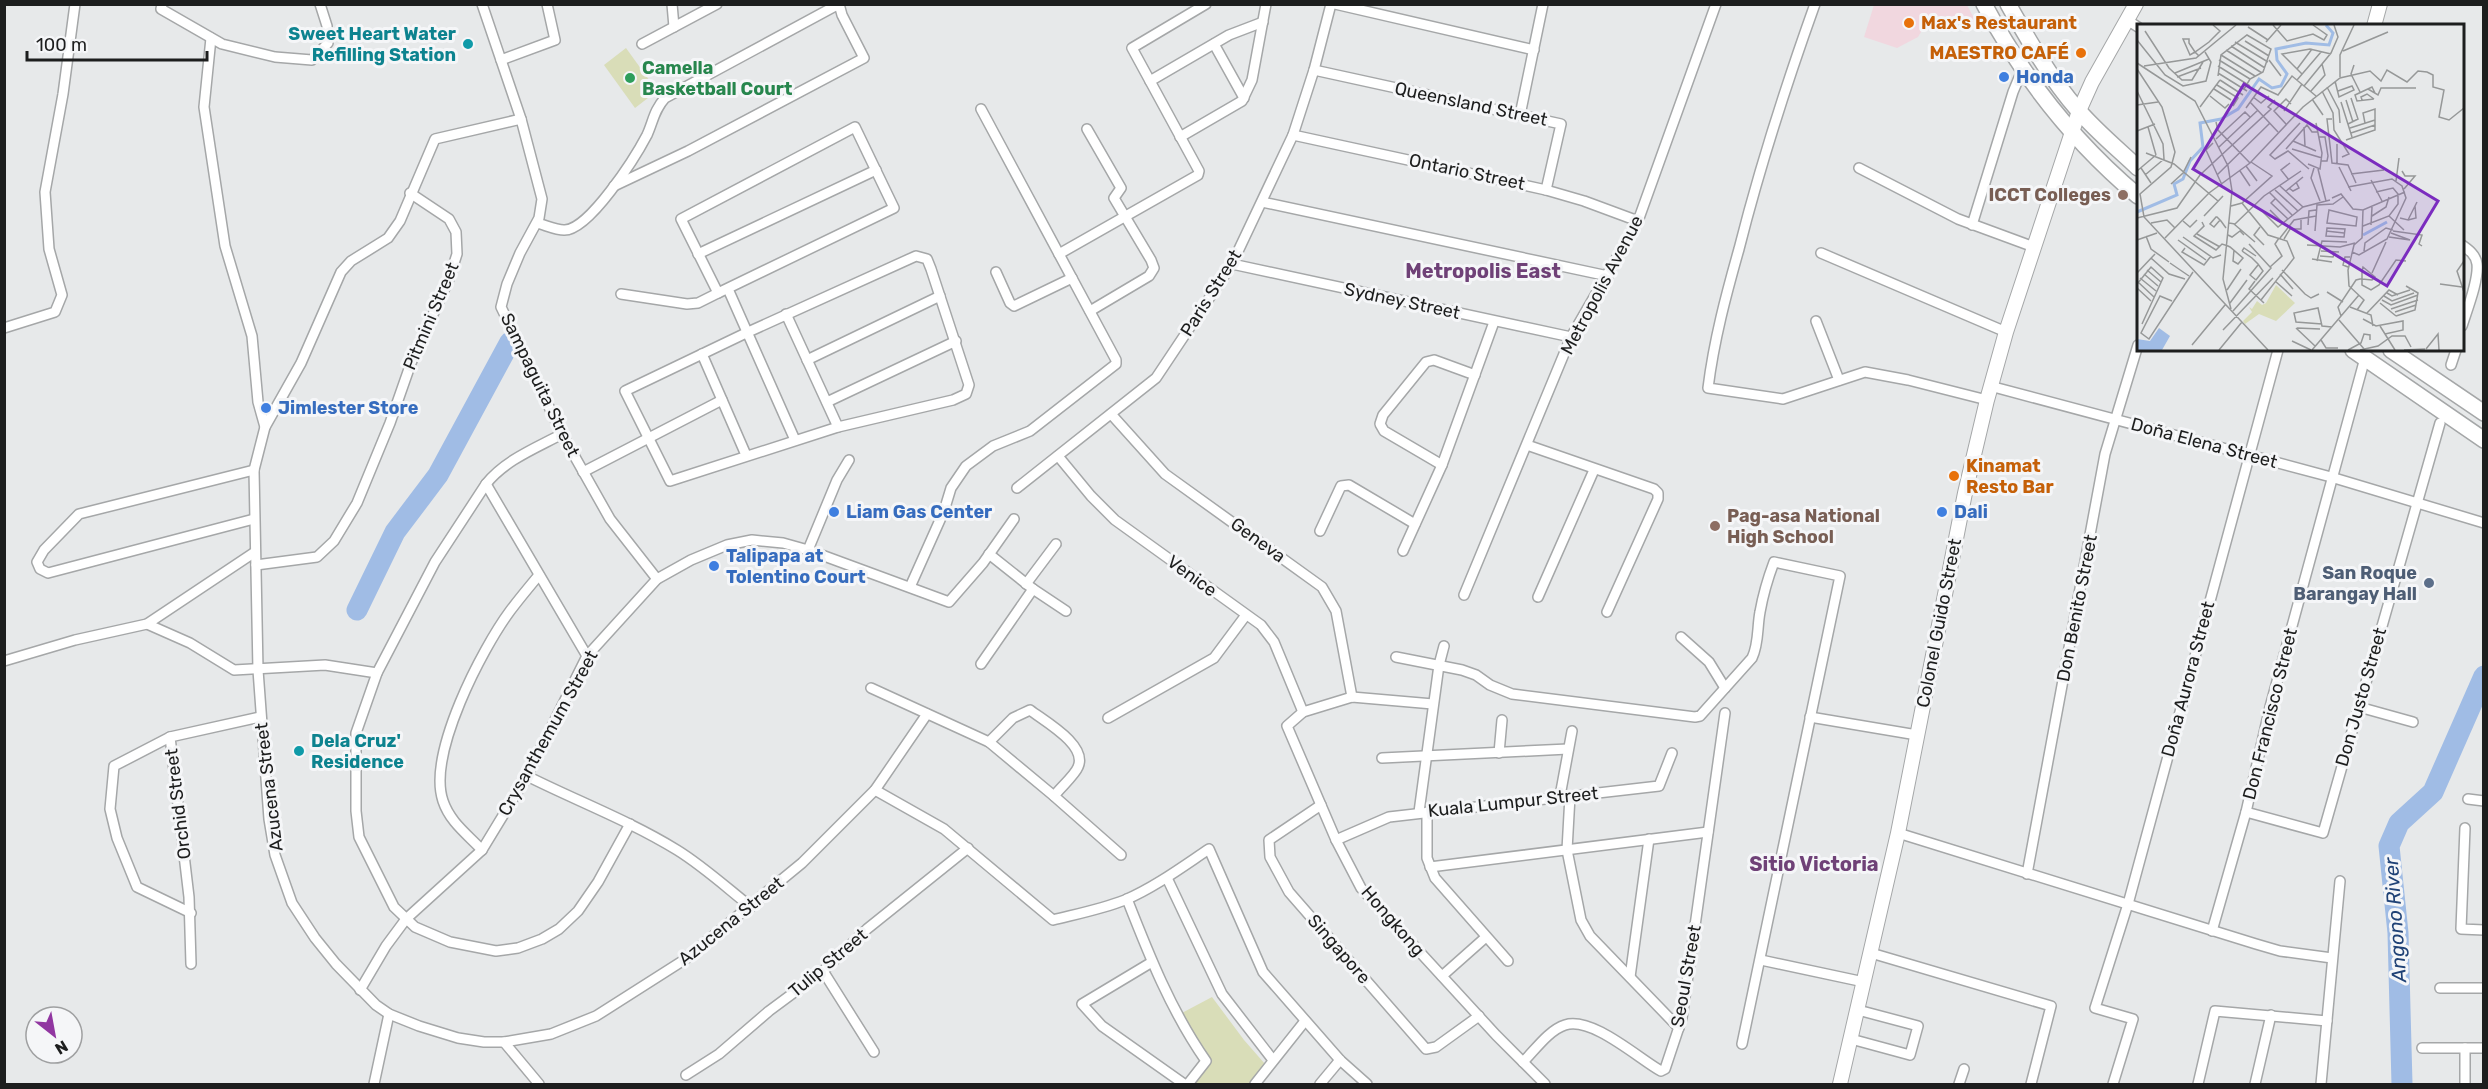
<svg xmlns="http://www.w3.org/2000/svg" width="2488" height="1089" viewBox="0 0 2488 1089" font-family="Rubik,sans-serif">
  <rect width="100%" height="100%" fill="#e7e9ea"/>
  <!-- commercial -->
  <polygon fill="#f1d7df" points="1874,5 1967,5 1976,22 1924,27 1918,37 1897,48 1864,37"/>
  <!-- green -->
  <g fill="#d9ddb8">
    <polygon points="626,48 657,91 635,108 604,65"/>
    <polygon points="1212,997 1244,1040 1265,1064 1251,1084 1195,1084 1212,1061 1180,1014"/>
  </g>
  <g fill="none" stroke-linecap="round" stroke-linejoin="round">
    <!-- river -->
    <g stroke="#a0bce5" stroke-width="21">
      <polyline points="357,610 395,532 438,475 510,342"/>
      <polyline points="2402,1084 2398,933 2389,846 2399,823 2433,792 2484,676"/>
    </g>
    <defs>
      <g id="street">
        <polyline points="162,4 161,9 222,44 275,57 312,60 328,43 327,26 320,4"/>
        <polyline points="482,4 521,119 542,199 539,218 520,253 507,284 501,307 562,434 610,519 657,579"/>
        <polyline points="672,4 674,27"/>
        <polyline points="1335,4 1534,50"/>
        <path d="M1815 4C1786 85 1760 166 1739 249 1726 295 1714 340 1708 388L1783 399 1865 372 1908 380 1987 400"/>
        <polyline points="2127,20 2138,27"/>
        <polyline points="211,38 204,107 225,246 252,336 258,402 265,427"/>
        <polyline points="642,44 717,4"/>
        <polyline points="1214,44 1244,98"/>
        <polyline points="501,60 555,40 547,4"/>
        <polyline points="1314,70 1561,124 1546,190"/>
        <polyline points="1150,81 1229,35 1263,22"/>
        <polyline points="1520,115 1543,4"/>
        <polyline points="521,119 435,139 400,221 388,238 351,261 341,272 301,363 265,427 254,470 258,670 269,819 275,855 292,903 315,938 336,964 376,1005 389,1014 419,1026 458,1038 484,1042 504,1042 551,1034 596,1016 684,960 802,863 875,790 927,714"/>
        <polygon points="855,127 894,208 718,293 681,219"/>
        <polyline points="1087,129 1121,188 1114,198 1151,260 1154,268 1149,276 1090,311"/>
        <polyline points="1293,135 1546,190 1584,201 1638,221"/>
        <polyline points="1180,137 1242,101 1252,80 1266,4"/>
        <polyline points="1859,168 1958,219 2034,247"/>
        <polyline points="614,186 688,151 864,58 842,15 839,4"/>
        <polyline points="1262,202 1608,276"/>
        <path d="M537 223C545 225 556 230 564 230 589 231 636 156 647 135 653 122 654 110 665 98L839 4"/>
        <polyline points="1972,225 2013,92 2023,68"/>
        <path d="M2462 245C2469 250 2476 255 2477 264 2479 280 2467 310 2462 326"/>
        <polyline points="1821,253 2006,332"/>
        <polyline points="698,254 876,170"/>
        <polyline points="1059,254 1198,175 1199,171 1132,48 1206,4"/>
        <polygon points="916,256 927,259 931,269 969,385 966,394 953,400 838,427 670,481 625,391 746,333"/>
        <polyline points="1232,264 1571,337"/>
        <polyline points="996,272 1010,303 1014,306 1072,278"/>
        <polyline points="728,289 795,440"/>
        <polyline points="621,294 687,304 698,303 718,293"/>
        <polyline points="786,314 838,427"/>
        <polyline points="1816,321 1839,380"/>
        <polyline points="4,328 55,312 62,295 49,249 45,192 63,94 75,4"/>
        <polyline points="702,354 746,455"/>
        <polyline points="807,360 940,296"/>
        <polyline points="2451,365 2456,350"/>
        <polyline points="1990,386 2331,477 2484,523"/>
        <polyline points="827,402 956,341"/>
        <polyline points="1111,414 1165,474 1322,587 1336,611 1352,697"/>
        <path d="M562 434C536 448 505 460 486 484L435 562 377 673 356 733V811L359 837 394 907 415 927 450 942 496 951 518 948 542 939 559 929 578 911 598 882 630 824"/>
        <polyline points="1527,445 1654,489 1658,493 1658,499 1607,612"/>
        <polyline points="1058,456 1091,496 1115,520 1261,625 1274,642 1303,712"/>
        <polyline points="1442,465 1384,431 1380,424 1383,415 1426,362 1434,360 1475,375"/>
        <polyline points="583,472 722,400"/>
        <polyline points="486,484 587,656"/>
        <polyline points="1017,488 1156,378 1232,264 1293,135 1314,70 1331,4"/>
        <polyline points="254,519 48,573 40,569 37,562 44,550 79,514 254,470"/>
        <polyline points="1320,531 1341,486 1349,485 1415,524"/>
        <polyline points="808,550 837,480 849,460"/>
        <polyline points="1403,551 1442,465 1494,322"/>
        <polyline points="989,554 1033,589 1066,611"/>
        <polyline points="256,565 317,557 334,541 357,503 390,423 411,363 449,279 457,254 456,232 449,219 410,193"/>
        <polyline points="1026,584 1056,544"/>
        <polyline points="910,587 944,511 951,488 966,466 993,446 1030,431 1116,364 1116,360 981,109"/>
        <polyline points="1464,595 1571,337 1638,221 1716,4"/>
        <polyline points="1538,597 1594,470"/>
        <polyline points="147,624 190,643 234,670 325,665 377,673"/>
        <polyline points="1681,637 1709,662 1725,688"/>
        <path d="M1396 657 1462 670 1476 675 1490 685 1512 694 1695 717 1700 716 1752 658C1759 644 1757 627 1760 612 1763 595 1768 578 1774 562L1840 576 1742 1044"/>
        <polyline points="4,661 75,640 147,624 255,552"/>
        <polyline points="981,664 1033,589"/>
        <polyline points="871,688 989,742 1054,796 1121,855"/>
        <polyline points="1433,704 1352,697 1303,712 1287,726 1336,840 1361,888 1496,1035 1545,1084"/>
        <polyline points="2359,707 2413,722"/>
        <polyline points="1810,717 1917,735"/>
        <polyline points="1108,718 1214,658 1246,615"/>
        <polyline points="170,737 114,766 110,809 117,838 137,887 191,913"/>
        <path d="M989 742 1013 718 1030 710C1044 721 1088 745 1078 767 1075 775 1060 788 1054 796"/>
        <polyline points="1499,753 1502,720"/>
        <polyline points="1382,758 1568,749"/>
        <path d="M527 776C577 801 630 821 677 850 703 866 727 888 751 907"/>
        <path d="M875 790 944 829 1053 920C1077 914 1102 909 1125 900 1155 887 1182 867 1209 849L1263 972 1340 1060 1367 1084"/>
        <polyline points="1560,796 1572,731"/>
        <polyline points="1570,796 1567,850 1581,920 1590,936 1679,1028"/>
        <polyline points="2468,799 2484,801"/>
        <polyline points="1321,805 1269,840 1270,857 1289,892 1426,1049 1436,1047 1479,1016"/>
        <polyline points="1419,812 1439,665 1444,646"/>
        <polyline points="1427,812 1427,858 1435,878 1508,961"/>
        <polyline points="2246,812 2323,833 2440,423"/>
        <polyline points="2465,828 2461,929 2484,930"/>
        <polyline points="1898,833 2256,944 2280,951 2332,958"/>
        <polyline points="1336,840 1389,817 1659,786 1672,753"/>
        <path d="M482 850C467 834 450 822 443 801 427 754 482 649 510 611 519 599 529 587 539 575"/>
        <polyline points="1430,867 1708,832"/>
        <polyline points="2027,874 2105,454 2138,345"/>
        <polyline points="1167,878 1222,994 1273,1060"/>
        <path d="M1127 899C1149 955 1171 1011 1206 1061L1188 1084"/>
        <polyline points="2212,931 2246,812 2270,707 2365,358"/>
        <polyline points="1871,953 2051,1006 2031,1084"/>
        <polyline points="1761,960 1864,982"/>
        <polyline points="1152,962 1082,1004 1102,1026 1184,1084"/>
        <polyline points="191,964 189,897 170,737 260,717"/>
        <polyline points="823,971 874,1052"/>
        <polyline points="1442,976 1486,937"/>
        <polyline points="1630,977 1649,839"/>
        <polyline points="2440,988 2484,988"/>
        <polyline points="360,990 386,946 406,919 482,850 527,776 587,656 657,579 691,560 727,545 752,540 783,543 808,550 949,602 983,563 1014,519"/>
        <polyline points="1851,1039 1910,1055 1918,1026 1858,1010"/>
        <polyline points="504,1042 539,1084"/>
        <polyline points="2422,1048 2484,1048"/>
        <path d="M1523 1062C1535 1050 1549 1030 1565 1025 1592 1016 1639 1059 1661 1071L1665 1069 1682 1018 1725 713"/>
        <polyline points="686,1075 719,1054 769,1011 823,971 867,929 968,848"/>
        <polyline points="374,1084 389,1014"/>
        <polyline points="1255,1084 1305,1021"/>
        <polyline points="1320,1084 1340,1060"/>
        <polyline points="1959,1084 1964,1069"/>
        <polyline points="2113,1084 2133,1019 2095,1008 2128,904 2278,350"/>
        <polyline points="2198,1084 2215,1011 2327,1021"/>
        <polyline points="2255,1084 2271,1015"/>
        <polyline points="2321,1084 2340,881"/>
        <polyline points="2465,1084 2465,1048"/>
      </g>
      <g id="secondary">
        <polyline points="2374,26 2380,4"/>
        <polyline points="1840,1084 1898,833 1965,493 1987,400 2006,332 2079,111 2092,82 2136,4"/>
      </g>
      <g id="primary">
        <path d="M1984 4C2023 78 2075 143 2138 196"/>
        <path d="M2008 4C2029 41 2050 78 2078 110 2096 131 2118 149 2138 168"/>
        <polyline points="2353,350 2484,440"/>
        <polyline points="2391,350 2484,413"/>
      </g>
    </defs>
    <!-- street casing -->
    <use href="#street" stroke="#a5a7a8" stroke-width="12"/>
    <!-- secondary casing -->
    <use href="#secondary" stroke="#a5a7a8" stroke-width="16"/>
    <!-- primary casing -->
    <use href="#primary" stroke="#a5a7a8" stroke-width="18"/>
    <!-- street -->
    <use href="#street" stroke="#fff" stroke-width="9"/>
    <!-- secondary -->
    <use href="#secondary" stroke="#fff" stroke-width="14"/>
    <!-- primary -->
    <use href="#primary" stroke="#fff" stroke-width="15"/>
  </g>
  <!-- markers -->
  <g fill="#e8710a" stroke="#f5f6f8" stroke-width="2">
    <circle cx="1909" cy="23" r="6"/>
    <circle cx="2081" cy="53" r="6"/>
    <circle cx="1954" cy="476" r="6"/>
  </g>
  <g fill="#0f9aa8" stroke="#f5f6f8" stroke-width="2">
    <circle cx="468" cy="44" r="6"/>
    <circle cx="299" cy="751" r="6"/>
  </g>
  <g fill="#3f7fe0" stroke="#f5f6f8" stroke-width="2">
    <circle cx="2004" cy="77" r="6"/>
    <circle cx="266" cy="408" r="6"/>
    <circle cx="834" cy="512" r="6"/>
    <circle cx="1942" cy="512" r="6"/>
    <circle cx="714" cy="566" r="6"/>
  </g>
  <circle fill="#2e9e5b" stroke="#f5f6f8" stroke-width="2" cx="630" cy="78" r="6"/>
  <g fill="#8d6e63" stroke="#f5f6f8" stroke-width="2">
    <circle cx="2123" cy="195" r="6"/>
    <circle cx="1715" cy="526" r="6"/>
  </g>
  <circle fill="#5c6f8a" stroke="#f5f6f8" stroke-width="2" cx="2429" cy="583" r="6"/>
  <g text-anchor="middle" stroke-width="6" stroke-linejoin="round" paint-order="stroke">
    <!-- food labels -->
    <g font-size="18" font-weight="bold" fill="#c56008" stroke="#f5f6f8" text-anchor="start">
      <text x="1921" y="29">Max's Restaurant</text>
      <text x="2069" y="59" text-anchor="end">MAESTRO CAFÉ</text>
      <text x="1966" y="472">Kinamat<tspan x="1966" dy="21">Resto Bar</tspan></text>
    </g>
    <!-- culture labels -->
    <g font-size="18" font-weight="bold" fill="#0d838f" stroke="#f5f6f8" text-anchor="end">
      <text x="456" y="40">Sweet Heart Water<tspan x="456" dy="21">Refilling Station</tspan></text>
      <text x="311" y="747" text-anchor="start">Dela Cruz'<tspan x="311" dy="21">Residence</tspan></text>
    </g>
    <!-- leisure labels -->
    <g font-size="18" font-weight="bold" fill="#27864d" stroke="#f5f6f8" text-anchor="start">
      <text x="642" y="74">Camella<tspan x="642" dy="21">Basketball Court</tspan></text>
    </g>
    <!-- shop labels -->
    <g font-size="18" font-weight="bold" fill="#366cbe" stroke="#f5f6f8" text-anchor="start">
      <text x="2016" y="83">Honda</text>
      <text x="278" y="414">Jimlester Store</text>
      <text x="846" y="518">Liam Gas Center</text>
      <text x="1954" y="518">Dali</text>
      <text x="726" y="562">Talipapa at<tspan x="726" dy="21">Tolentino Court</tspan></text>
    </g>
    <!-- street labels -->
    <g font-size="18" fill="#1d1e1e" stroke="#f5f6f8">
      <text transform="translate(1471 104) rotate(12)" y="6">Queensland Street</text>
      <text transform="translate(1467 172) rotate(12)" y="6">Ontario Street</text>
      <text transform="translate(1602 285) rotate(-62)" y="6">Metropolis Avenue</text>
      <text transform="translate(1211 293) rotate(-58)" y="6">Paris Street</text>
      <text transform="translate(1402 301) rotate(12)" y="6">Sydney Street</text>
      <text transform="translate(431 316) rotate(-67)" y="6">Pitmini Street</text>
      <text transform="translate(540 385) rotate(64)" y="6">Sampaguita Street</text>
      <text transform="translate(2204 443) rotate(15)" y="6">Doña Elena Street</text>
      <text transform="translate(1258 540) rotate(36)" y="6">Geneva</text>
      <text transform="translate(1192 576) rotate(36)" y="6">Venice</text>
      <text transform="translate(2077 608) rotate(-79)" y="6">Don Benito Street</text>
      <text transform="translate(1939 623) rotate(-79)" y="6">Colonel Guido Street</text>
      <text transform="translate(2188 679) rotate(-75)" y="6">Doña Aurora Street</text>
      <text transform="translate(2361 697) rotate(-74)" y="6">Don Justo Street</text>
      <text transform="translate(2270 714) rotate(-76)" y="6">Don Francisco Street</text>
      <text transform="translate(548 733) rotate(-61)" y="6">Crysanthemum Street</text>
      <text transform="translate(269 787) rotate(-97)" y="6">Azucena Street</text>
      <text transform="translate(1513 802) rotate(-6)" y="6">Kuala Lumpur Street</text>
      <text transform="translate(178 804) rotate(-97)" y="6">Orchid Street</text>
      <text transform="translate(731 921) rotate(-39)" y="6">Azucena Street</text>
      <text transform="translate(1393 921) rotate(49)" y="6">Hongkong</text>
      <text transform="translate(1339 949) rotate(49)" y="6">Singapore</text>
      <text transform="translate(828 963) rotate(-40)" y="6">Tulip Street</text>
      <text transform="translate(1686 976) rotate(-80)" y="6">Seoul Street</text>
    </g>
    <!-- education labels -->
    <g font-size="18" font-weight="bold" fill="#785e54" stroke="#f5f6f8" text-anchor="end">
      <text x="2111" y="201">ICCT Colleges</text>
      <text x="1727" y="522" text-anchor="start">Pag-asa National<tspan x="1727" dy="21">High School</tspan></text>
    </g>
    <!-- service labels -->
    <g font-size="18" font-weight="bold" fill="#4e5e75" stroke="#f5f6f8" text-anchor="end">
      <text x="2417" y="579">San Roque<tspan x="2417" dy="21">Barangay Hall</tspan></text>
    </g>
    <!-- neighbourhood labels -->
    <g font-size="20" font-weight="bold" fill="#6f4177" stroke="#f5f6f8">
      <text x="1483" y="278">Metropolis East</text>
      <text x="1814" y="871">Sitio Victoria</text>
    </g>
    <!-- water labels -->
    <g font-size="20" font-style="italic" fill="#204276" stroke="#f5f6f8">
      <text transform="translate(2395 920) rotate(-94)" y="7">Angono River</text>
    </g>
  </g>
  <!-- overview -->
  <g transform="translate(2137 24)">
    <rect width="327" height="327" fill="#e7e9ea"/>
    <path d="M139 261 158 279 139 297 122 290 108 300 106 297 115 288 112 283 115 285 120 277 125 281 129 279Z" fill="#d9ddb8"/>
    <path d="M22 304 33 312 25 326H0V315L13 317Z" fill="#a0bce5"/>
    <path fill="none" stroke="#a0bce5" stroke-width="3" d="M0 188 40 171 37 160 46 155 53 137 66 123 63 99 84 95 101 85 122 55 135 64 144 62 150 50 140 36 139 25 169 19 192 21 196 9 189 1M226 211 250 198"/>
    <path fill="none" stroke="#969898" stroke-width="1.5" d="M136 1 150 17 176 10 187 16 190 11 176 1M111 3 131 16M8 7 32 44 45 56H55L66 38M0 16 28 51 46 62 69 57 74 38 68 28M108 17 132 32M98 18 131 38M129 18 144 1M94 22 128 44M89 26 125 49M206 27 251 8M84 31 118 52M62 32 58 28 52 19V15H46L53 31 58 28 72 18 83 7 76 1M82 36 113 55M132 36 144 52M0 39 58 77 91 142 95 167 86 255 94 285M217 41 214 50 223 68M7 42 59 34 99 1M81 42 113 62M0 45 25 83 38 128 34 143 3 170 7 193 131 326M160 45 175 25M38 49 72 35M81 49 110 67M165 50 145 30 173 25 194 30M81 52 84 31 110 11 134 25 126 48 113 55 107 65M40 53 64 44M203 53V31L217 1M83 56 106 71M160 56 184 28M198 57 202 73 217 66 215 62 201 67M80 61 101 74 96 82M167 62 194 29 201 13 197 1M190 63 202 86 203 99M77 65 94 76M231 65 241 71 244 64H279M0 67 26 120 27 135 8 151M174 67 188 51 185 40M185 67 196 89 197 106 212 130 205 133M73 72 88 84 92 80M116 73 124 79 132 72M175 75 186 91M237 75 220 77 218 71 235 63 238 69M209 76 216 98M225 76 224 73 230 70 237 75M113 78 141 108M204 78 215 113M0 81 21 78M63 83 83 56M109 84 124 63 141 71 155 52 179 72M147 87 165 60M195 95H190L195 139 211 141 219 159M79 98 81 106 113 139M163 99 133 131 138 135 151 127 172 145M149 100 137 87 149 75 154 80M211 100 221 95 214 74M11 103 19 131M167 103 168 122M213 104 238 96M0 107 18 100M214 109 238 101M182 113H188L191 132 190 137H184M79 115 108 88 113 93M209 116 238 106V85L226 89 228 99M156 117 179 127M76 119 69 126 85 161M82 123 121 86M149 125 170 101 175 108H181M155 125 185 134M9 129 37 140 81 177M200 139V120M171 140 183 145 185 129 179 99M109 142 120 157M202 143 214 167M4 144 14 159M177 144 174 154 183 177M181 145 189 177M0 147 19 131M103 147 113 162M265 147 268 152H278L267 165M214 150 247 146M80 151 133 99M152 156 144 146 153 139M234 156 245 177M259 157 262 134M34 160 46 149 54 133M143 162 166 183M211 163 255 155 265 162 269 174 250 215 222 231 215 228M152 164 156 167 162 164 159 158M138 166 161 187M149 167 166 153M132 168 155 191M195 174 204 170 216 185 226 186 268 168M138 175 134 179 151 195M105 179 131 211 150 217 157 234 124 276M94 182 105 179 135 152 114 138M133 186 146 199M192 186 220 193 219 202 190 199ZM126 188 141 203 166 183 193 176M67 192 86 172M235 192 249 183 252 173M252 192 267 206M0 194 40 184 63 151 134 85 131 83 138 76M263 194 271 196 280 178M83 196 77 203 73 200 79 193H80L84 197 89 204M271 196 279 194 278 182M46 197 53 203 60 196M65 198 67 202 57 212 79 226 85 220 91 222 93 223 106 234 101 240 96 237 97 226M14 199 30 196 38 204M92 199 98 200 127 172 164 147M97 200 118 218M171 201 172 187 179 186M234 201 235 183M226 202 252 192 261 180V170L256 164 239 168M123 203 117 211 127 221M190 204 208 205 207 213 189 212ZM178 207 180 181 196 180 206 173M189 207 207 209M256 207 285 211 282 220 285 222M60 210 83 223M91 211 95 213 103 207 107 211M9 212 14 225 32 238M46 213 76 234 84 231M252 213 273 216 254 209M28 214 72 169 113 139 166 83 203 54 233 47 244 57 250 46 270 58 281 47 290 48 296 51V63L307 66 302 93 312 96 327 84M143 214 157 196 179 192M147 215 153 205H164V196M0 216 20 209M41 216 69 236M170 221 203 223 218 219M48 224 45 228 67 241 74 232M105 227 115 234 121 240 126 247 119 256 113 251 121 241M105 227 107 224 119 232M184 227 202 228M227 227 228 219 249 204 256 206M183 232 196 233 198 228M14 234 32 250 48 255M175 235 195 238M180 237 185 217 210 218M327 237 320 247 327 268M33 239 52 252M133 243 145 232 138 220 142 214M211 243 206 241 208 233H213M10 246 24 258M145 246 168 270 174 274 182 270M0 249 18 230M235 249 249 218M7 250 21 262M143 250 156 265M3 254 19 267M118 257 112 265 127 279M138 257 155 272M1 258 17 273M0 260 14 243 26 254 5 300M303 260 325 263M0 264 14 277M90 266 104 245M190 268 206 278M250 269 255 272 273 266M247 272 255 277 277 269M245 276 254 281 281 271M35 277 23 272 4 309 12 315 56 248M93 279 110 256M243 279 259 292M213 283 234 291 236 302M254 285 281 276M220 286 227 276 212 262 211 246 217 221 225 214 226 186M96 287 134 244 112 220M258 288 279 281M230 289 252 266 261 271M204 292 201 283 219 256 223 255H225L235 256 238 253 226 243 225 247V261L234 266 242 261 259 236 269 237M259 292 278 286 281 269 269 262M226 295 239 302 266 297V306L248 310M202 296 228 326M185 300 159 298 157 289 181 284 185 302 195 303M243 302 258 326M159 304 178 322M160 304 183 305M86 306 136 254M184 316 189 324H201M155 317 174 326M55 321 88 281M289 325 301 310 302 326M82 326 105 298M175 326 222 271M211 326 224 319 227 310 233 311V316M223 326 241 322 255 312H268L274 323M267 326 288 325"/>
    <path fill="#7b2cbf" fill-opacity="0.15" stroke="#7b2cbf" stroke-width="3" d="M107 60 301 177 250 262 56 145Z"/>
    <rect width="327" height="327" fill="none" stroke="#1d1e1e" stroke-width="3"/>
  </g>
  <!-- border -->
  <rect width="2488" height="1089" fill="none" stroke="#1d1e1e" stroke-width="12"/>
  <!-- north arrow -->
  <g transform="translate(54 1035) rotate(149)"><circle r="28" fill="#f5f6f8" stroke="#9fa0a1" stroke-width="1.5"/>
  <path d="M0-4.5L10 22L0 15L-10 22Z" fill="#9136a1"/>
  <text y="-9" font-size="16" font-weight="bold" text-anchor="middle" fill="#1d1e1e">N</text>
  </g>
  <!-- scale -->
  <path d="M27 51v9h180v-9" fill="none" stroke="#1d1e1e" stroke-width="3"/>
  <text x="36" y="51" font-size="18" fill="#1d1e1e" stroke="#f5f6f8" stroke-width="4.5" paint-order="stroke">100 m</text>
</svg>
